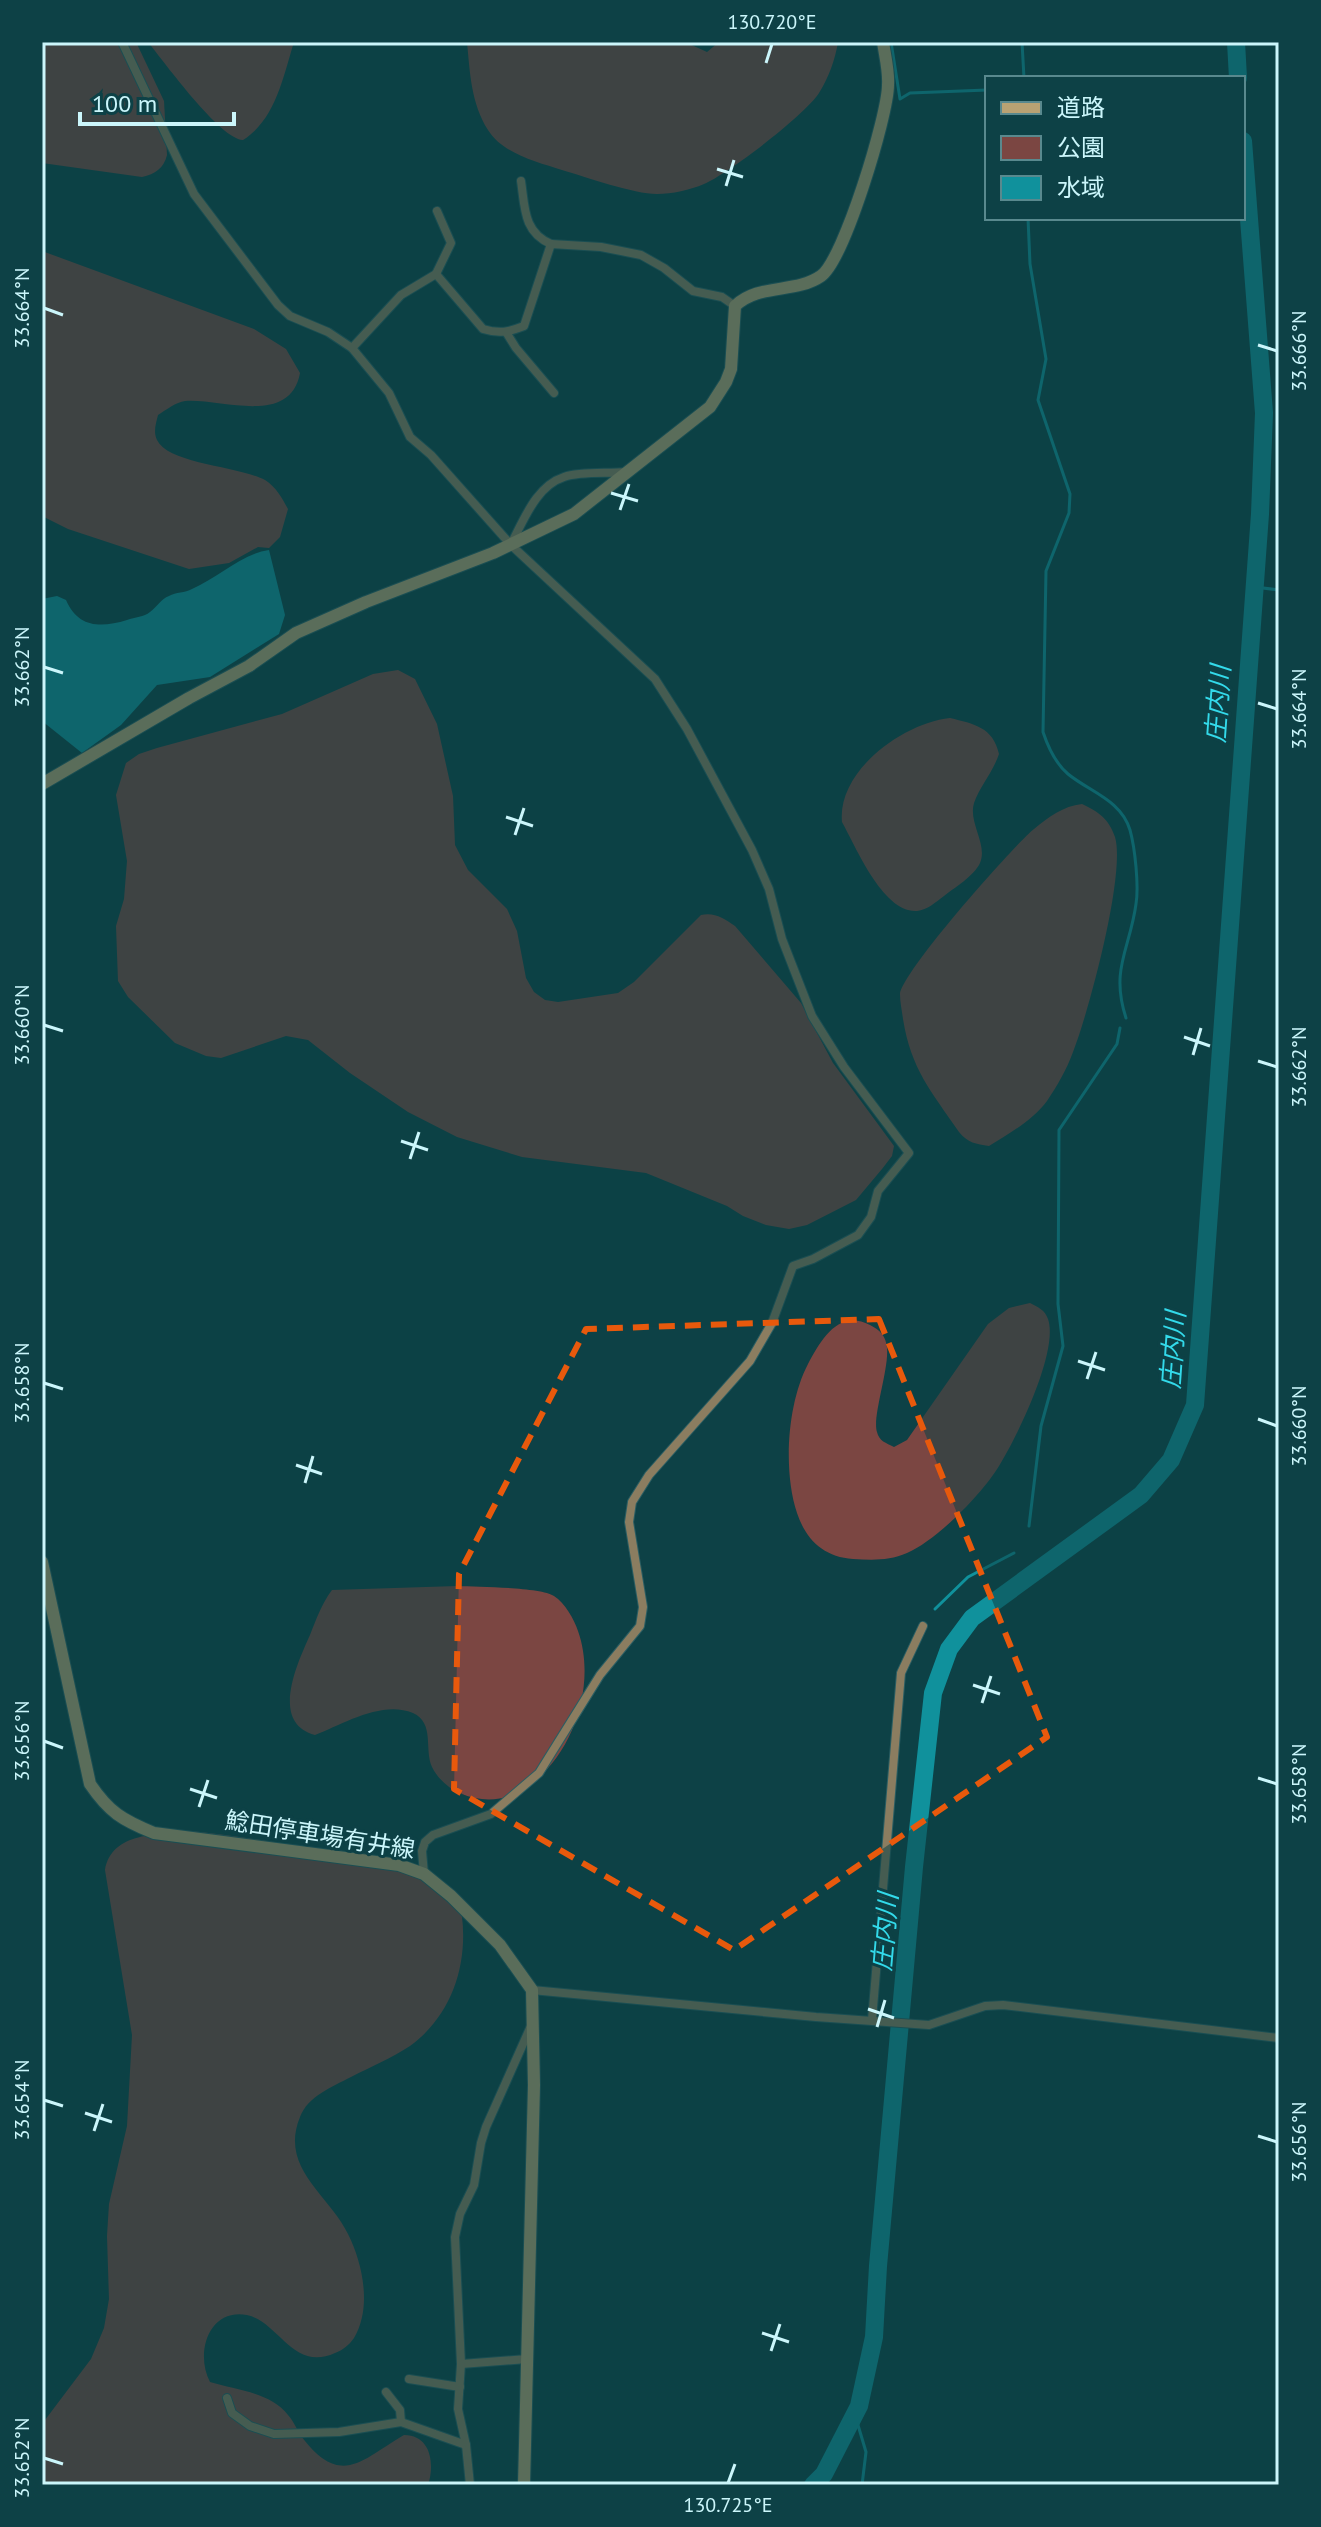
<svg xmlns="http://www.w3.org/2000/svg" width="1321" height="2527" viewBox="0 0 1321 2527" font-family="'PT Sans','Noto Sans JP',sans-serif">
  <rect width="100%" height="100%" fill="#0d4146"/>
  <!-- green -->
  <g fill="#7b4642">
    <path d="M42 42H136L164 101 167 155C164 168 155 174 142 177L42 163Z"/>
    <path d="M148 42H294C283 77 276 119 243 140 220 139 165 63 148 42Z"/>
    <path d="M467 42H685L707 52 719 42H838C835 60 829 77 819 93 805 115 729 173 704 184 690 190 672 194 657 194 634 194 586 177 562 170 537 162 503 154 488 130 471 103 470 73 467 42Z"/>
    <path d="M42 251 254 329 286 349 300 373C290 427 221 398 185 401 176 402 166 410 158 415 156 423 153 432 157 440 168 464 239 466 265 480 276 487 282 498 288 509L280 537 269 548 258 547 229 563 189 569 68 529 42 516Z"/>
    <path d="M398 670 415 679 437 724 453 796 455 845 468 870 507 909 517 931 526 978 534 992 545 1000 558 1002 618 993 634 982 701 915C714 912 724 918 735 926L801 1003 833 1063 894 1146 892 1156 882 1169 856 1200 807 1225 789 1229 766 1225 743 1216 727 1206 646 1173 522 1157 457 1137 408 1112 350 1073 308 1040 286 1036 221 1058 206 1056 175 1043 128 997 118 981 116 926 124 899 127 861 116 795 126 763 139 754 157 748 282 714 373 674Z"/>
    <path d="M950 718C974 724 993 727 999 754 993 772 980 786 974 803 968 823 988 844 980 863 974 876 954 888 944 896 936 902 927 910 917 911 883 913 856 847 842 822 837 771 903 723 950 718Z"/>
    <path d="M1082 804C1099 812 1109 819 1115 837 1126 874 1088 1014 1073 1052 1067 1069 1057 1086 1047 1101 1033 1120 1010 1133 989 1146 976 1144 968 1143 959 1132 931 1091 911 1069 903 1019 902 1011 900 1002 900 994 902 972 1012 847 1034 829 1049 817 1063 806 1082 804Z"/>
    <path d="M1030 1303C1038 1307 1045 1310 1048 1319 1059 1351 1017 1437 999 1466 982 1494 937 1540 907 1553 889 1561 872 1560 853 1559 824 1557 806 1540 797 1513 783 1471 787 1404 808 1364 821 1340 838 1309 870 1325 880 1330 886 1336 887 1348 889 1370 872 1417 877 1432 879 1441 886 1443 894 1447L907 1440 988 1324 1009 1308Z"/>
    <path d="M458 1586C477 1587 541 1587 554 1596 565 1603 574 1619 578 1631 598 1687 571 1765 516 1793 488 1808 446 1796 432 1767 424 1749 435 1723 413 1713 382 1700 343 1724 315 1735 269 1723 298 1662 310 1635 316 1620 322 1603 332 1590Z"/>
    <path d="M190 1831C262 1838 333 1852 402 1872 421 1877 444 1880 458 1895 472 1950 458 2011 410 2046 392 2058 370 2067 351 2077 332 2087 308 2096 300 2117 279 2168 329 2195 348 2234 363 2264 372 2308 354 2338 349 2345 343 2350 335 2353 293 2372 279 2322 247 2315 208 2308 195 2354 210 2382 236 2390 270 2392 288 2415 295 2423 298 2433 305 2441 342 2487 363 2459 404 2435 431 2435 435 2464 428 2485H42V2424L91 2359 104 2328 109 2299 107 2236 109 2204 127 2126 132 2035 105 1870C112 1831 159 1835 190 1831Z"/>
  </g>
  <!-- water -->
  <path fill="#10919c" d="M269 550 285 615 279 634 210 677 157 685 121 725 82 753 42 721V599L57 596 66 600C78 628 101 628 127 620 135 617 144 617 150 612 157 607 161 599 169 596 176 592 185 593 192 589 218 578 241 554 269 550Z"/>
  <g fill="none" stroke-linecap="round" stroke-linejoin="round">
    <!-- stream -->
    <g stroke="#10919c" stroke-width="3">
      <polyline points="891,42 900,99 910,93 987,90"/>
      <polyline points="1022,42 1024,78"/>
      <path d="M1028 218 1030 264 1046 359 1038 400 1070 494 1069 513 1046 571 1043 732C1048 747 1055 763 1068 774 1090 792 1121 800 1130 830 1135 848 1139 886 1136 904 1130 949 1110 969 1126 1018"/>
      <polyline points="1255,587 1279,590"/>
      <polyline points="1029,1526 1041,1426 1063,1346 1058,1304 1059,1130 1117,1044 1120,1028"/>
      <polyline points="935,1609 968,1577 1014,1553"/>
      <polyline points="855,2415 866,2452 862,2485"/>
    </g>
    <!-- river -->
    <g stroke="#10919c" stroke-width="18">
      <polyline points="1236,42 1238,78"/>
      <polyline points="813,2485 824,2474 859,2406 874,2337 878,2266 914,1867 933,1693 949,1649 972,1618 1141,1495 1171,1460 1195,1405 1260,514 1264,413 1243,141"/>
    </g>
    <defs>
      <g id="street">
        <polyline points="122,42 194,194 278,305 290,316 328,332 352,348 389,393 410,437 431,455 511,545 655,679 687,729 752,850 769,889 782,939 812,1016 844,1067 909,1153 878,1191 871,1217 858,1235 813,1259 793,1266 772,1323 750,1361 649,1475 632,1502 629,1522 643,1607 640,1626 600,1675 539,1773 491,1814 433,1835 425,1842 422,1851 424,1874"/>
        <path d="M521 181C525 207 523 232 551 244"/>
        <polyline points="436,274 451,243 437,211"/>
        <polyline points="506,332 516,348 554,393"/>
        <path d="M352 348 401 295 436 274 483 329C499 334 509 332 524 326L551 244 601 247 641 255 664 268 693 291 722 297 735 306"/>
        <path d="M511 544C524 520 536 486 564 477 582 471 607 474 627 472"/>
        <polyline points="532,1990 816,2017 929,2025 985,2006 1003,2005 1279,2038"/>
        <polyline points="872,2020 901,1673 923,1626"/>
        <polyline points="461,2364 527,2359"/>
        <polyline points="409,2379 460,2387"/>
        <polyline points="386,2392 400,2410 401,2422"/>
        <polyline points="227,2398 232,2413 250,2426 274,2434 339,2432 401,2422 466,2445"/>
        <polyline points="470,2485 466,2445 458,2409 461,2364 455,2237 460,2214 474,2185 481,2143 486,2127 531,2026"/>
      </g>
      <g id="secondary">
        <path d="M42 784 189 698 249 666 296 633 366 602 493 553 574 514 710 407 726 382 731 369 735 306C759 283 795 294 821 276 844 260 888 115 888 85 889 71 885 56 883 42"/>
        <path d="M42 1562 90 1784C109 1812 122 1820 154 1833L399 1865 424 1874 451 1896 500 1945 532 1990 534 2085 524 2485"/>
      </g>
    </defs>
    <!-- street casing -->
    <use href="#street" stroke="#2b5e63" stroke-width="10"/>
    <!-- secondary casing -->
    <use href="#secondary" stroke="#2b5e63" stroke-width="14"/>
    <!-- street -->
    <use href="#street" stroke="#8b7d60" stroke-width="8"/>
    <!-- secondary -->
    <use href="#secondary" stroke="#b9a273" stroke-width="12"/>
  </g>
  <!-- marked area -->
  <path d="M0 0H1321V2527H0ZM879 1319 1047 1737 734 1950 454 1789 459 1574 586 1329Z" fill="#0d4146" fill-opacity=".55" fill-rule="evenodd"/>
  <path fill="none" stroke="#e8590c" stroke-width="6" stroke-dasharray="16 10" stroke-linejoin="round" d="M879 1319 1047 1737 734 1950 454 1789 459 1574 586 1329Z"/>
  <!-- ticks -->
  <path fill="none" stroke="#cbf6fb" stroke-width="3" d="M766 63 772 44M717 169 743 177M726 186 734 160M44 308 63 315M1258 345 1277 351M611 493 638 501M620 510 629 484M44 667 63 673M1258 703 1277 709M506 817 533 826M515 835 524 808M44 1025 63 1031M1184 1037 1210 1046M1193 1055 1201 1028M1258 1061 1277 1067M401 1141 428 1150M410 1159 419 1132M1078 1361 1105 1370M1087 1379 1096 1352M44 1383 63 1389M1258 1419 1277 1426M296 1465 322 1474M305 1483 313 1456M973 1685 1000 1694M982 1703 991 1676M44 1741 63 1748M1258 1778 1277 1784M190 1789 217 1798M199 1807 208 1780M868 2009 894 2018M877 2027 885 2000M44 2100 63 2106M85 2113 112 2122M94 2131 103 2104M1258 2136 1277 2142M762 2333 789 2342M771 2351 780 2324M44 2458 63 2464M728 2483 735 2464"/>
  <g text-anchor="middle" stroke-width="6" stroke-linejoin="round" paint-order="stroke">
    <!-- street labels -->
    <g font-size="24" fill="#cbf6fb" stroke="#0d4146">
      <text transform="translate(320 1835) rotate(9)" y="8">鯰田停車場有井線</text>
    </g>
    <!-- water labels -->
    <g font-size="26" font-style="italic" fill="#33daea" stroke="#0d4146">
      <text transform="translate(1218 704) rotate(-86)" y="9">庄内川</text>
      <text transform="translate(1173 1350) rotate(-86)" y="9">庄内川</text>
      <text transform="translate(885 1932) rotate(-85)" y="9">庄内川</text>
    </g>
  </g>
  <!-- border -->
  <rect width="1321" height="2527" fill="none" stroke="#0d4146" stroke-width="88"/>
  <!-- legend -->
  <rect x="985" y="76" width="260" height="144" fill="#0d4146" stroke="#59898e" stroke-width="2"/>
  <rect x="1001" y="102" width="40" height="12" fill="#b9a273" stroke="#59898e" stroke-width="2"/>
  <text x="1057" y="116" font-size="24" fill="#cbf6fb">道路</text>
  <rect x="1001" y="136" width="40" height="24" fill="#7b4642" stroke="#59898e" stroke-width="2"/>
  <text x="1057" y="156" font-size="24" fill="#cbf6fb">公園</text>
  <rect x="1001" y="176" width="40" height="24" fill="#10919c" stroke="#59898e" stroke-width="2"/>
  <text x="1057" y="196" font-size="24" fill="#cbf6fb">水域</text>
  <!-- scale -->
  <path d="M80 112v12h154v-12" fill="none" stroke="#cbf6fb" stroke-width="4"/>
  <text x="92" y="112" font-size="24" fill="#cbf6fb" stroke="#0d4146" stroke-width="6" paint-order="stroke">100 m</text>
  <rect x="44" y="44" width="1233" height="2439" fill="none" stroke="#cbf6fb" stroke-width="3"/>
  <g font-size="20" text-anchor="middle" fill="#cbf6fb">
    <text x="772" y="29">130.720°E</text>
    <text transform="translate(22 308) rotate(-90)" y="7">33.664°N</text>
    <text transform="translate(1299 351) rotate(-90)" y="7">33.666°N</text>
    <text transform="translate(22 667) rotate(-90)" y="7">33.662°N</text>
    <text transform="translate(1299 709) rotate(-90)" y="7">33.664°N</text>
    <text transform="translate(22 1025) rotate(-90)" y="7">33.660°N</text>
    <text transform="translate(1299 1067) rotate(-90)" y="7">33.662°N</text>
    <text transform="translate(22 1383) rotate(-90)" y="7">33.658°N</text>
    <text transform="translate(1299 1426) rotate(-90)" y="7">33.660°N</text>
    <text transform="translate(22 1741) rotate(-90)" y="7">33.656°N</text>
    <text transform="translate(1299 1784) rotate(-90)" y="7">33.658°N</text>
    <text transform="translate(22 2100) rotate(-90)" y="7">33.654°N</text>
    <text transform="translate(1299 2142) rotate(-90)" y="7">33.656°N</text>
    <text transform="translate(22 2458) rotate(-90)" y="7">33.652°N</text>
    <text x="728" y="2512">130.725°E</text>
  </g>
</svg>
